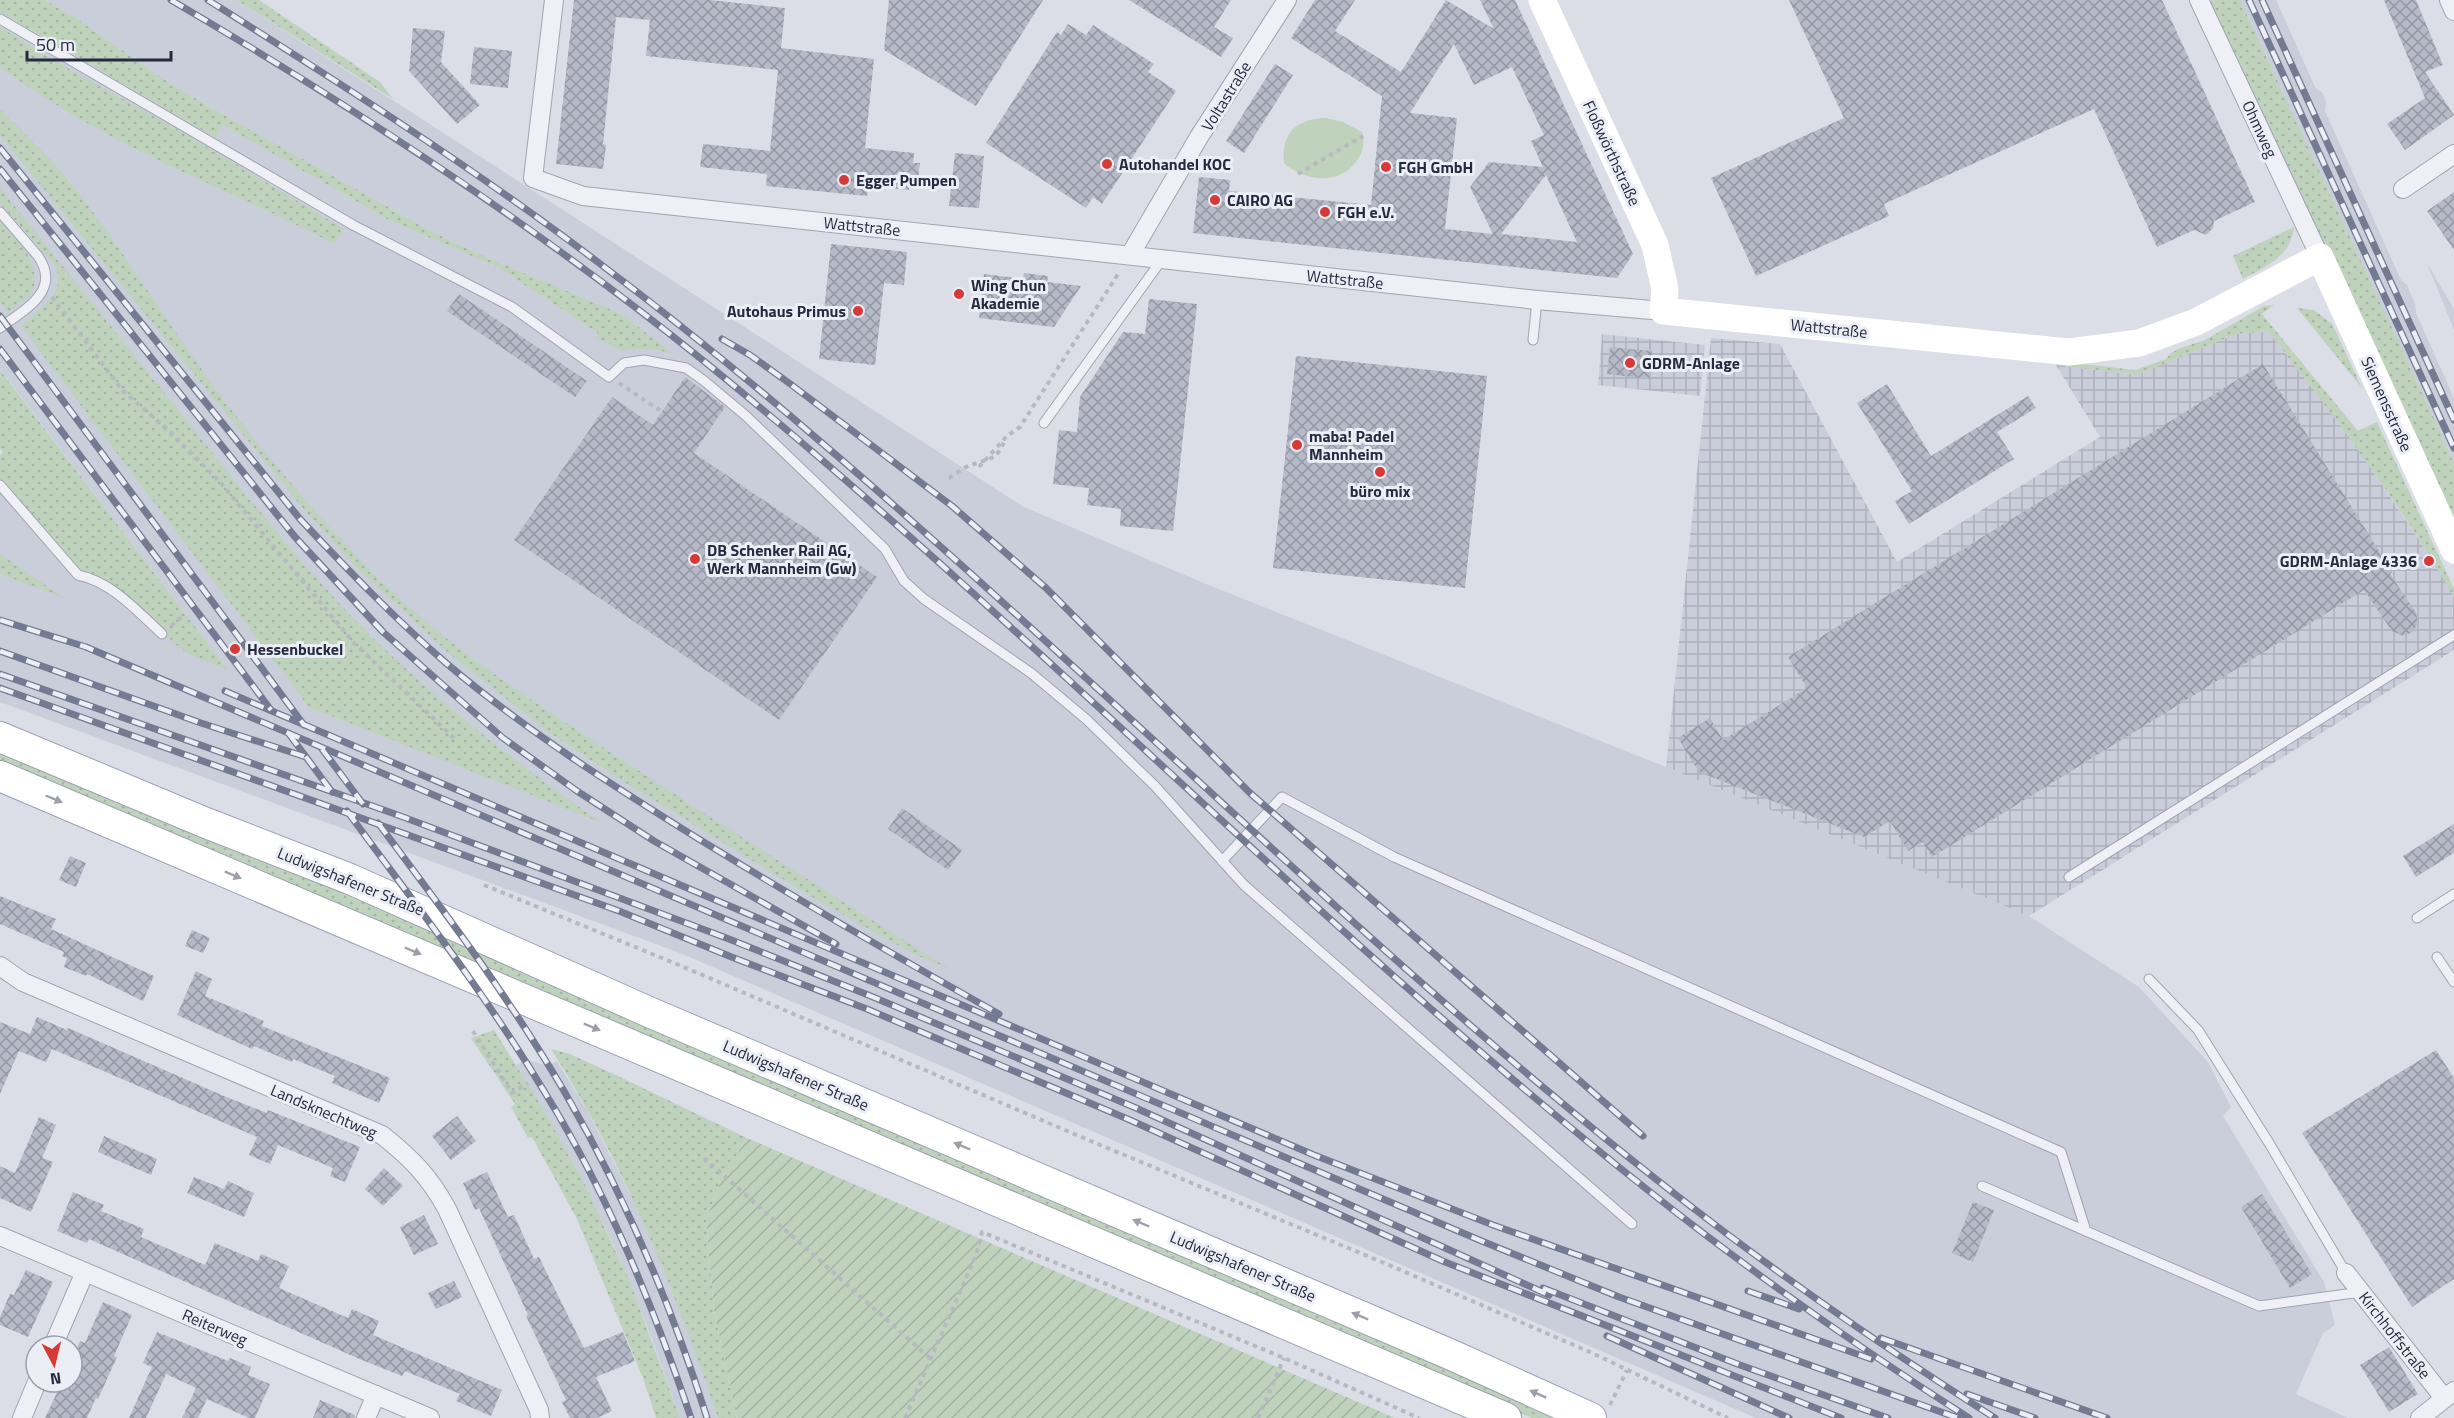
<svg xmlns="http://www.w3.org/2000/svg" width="2454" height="1418" viewBox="0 0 2454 1418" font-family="'Titillium Web',sans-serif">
  <defs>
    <pattern id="industrial-grid" width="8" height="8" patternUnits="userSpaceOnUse" patternTransform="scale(1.5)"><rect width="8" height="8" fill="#cacdda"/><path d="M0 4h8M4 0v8" fill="none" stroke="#adb0bc"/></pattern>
    <pattern id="grass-dots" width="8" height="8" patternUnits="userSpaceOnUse" patternTransform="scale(1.5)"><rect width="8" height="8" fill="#bed2bc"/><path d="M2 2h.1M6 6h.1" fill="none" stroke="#a3b4a3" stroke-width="1.8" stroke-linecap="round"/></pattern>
    <pattern id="garden-furrows" width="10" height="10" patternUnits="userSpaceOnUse" patternTransform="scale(1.5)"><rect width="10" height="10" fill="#bed2bc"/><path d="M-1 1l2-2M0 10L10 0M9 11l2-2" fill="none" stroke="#a3b4a3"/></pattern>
    <pattern id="building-cross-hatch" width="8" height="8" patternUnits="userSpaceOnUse" patternTransform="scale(1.5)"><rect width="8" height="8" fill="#b6b9c7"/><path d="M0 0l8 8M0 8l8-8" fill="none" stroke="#9497a3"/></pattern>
  </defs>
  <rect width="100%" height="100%" fill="#dcdee7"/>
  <!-- built -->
  <g fill="#cacdda">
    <polygon points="45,0 237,0 1024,507 1206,584 1666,767 2029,916 2139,987 2208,1062 2231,1107 2223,1116 2324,1282 2335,1325 2323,1333 2296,1394 2348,1418 1756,1418 680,953 0,702 0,479 64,556 119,591 181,649 226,668 0,369 0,12 216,138 223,125 387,219 499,268 598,333 596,336 621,350 653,349 671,353 622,314 474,252 431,231 203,103 165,80 73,16"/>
    <polygon points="2240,0 2276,0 2316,89 2322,92 2326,102 2325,111 2401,280 2407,285 2415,304 2416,313 2454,398 2454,464"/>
    <polygon points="2427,263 2454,309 2454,330"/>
    <polygon points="525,1059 548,1066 557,1061 587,1110 633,1200 664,1269 692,1340 718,1418 680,1418 649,1331 614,1246 578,1172 516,1065"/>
  </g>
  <!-- industrial -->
  <g fill="url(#industrial-grid)">
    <polygon points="2268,331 2350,437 2436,565 2454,597 2454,650 2029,916 1666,767 1711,338 1780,344 1897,562 2100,437 2056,365 2137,375 2236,334"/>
    <polygon points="1602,334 1705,345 1700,396 1598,385"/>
  </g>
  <!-- grass -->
  <g fill="url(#grass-dots)">
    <polygon points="0,0 45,0 73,16 165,80 203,103 431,231 474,252 622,314 673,354 653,349 621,350 596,337 598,333 499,268 387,219 223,125 216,138 0,12"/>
    <polygon points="237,0 259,0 380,82 393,99"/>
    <polygon points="2210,0 2240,0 2433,417 2454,464 2454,527"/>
    <path d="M0 27 69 69 182 132 344 229 334 244C263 206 189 177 118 140 77 118 38 94 0 68Z"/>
    <path d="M0 109C23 132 47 155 68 180 112 234 148 293 188 350 239 425 300 496 362 562 433 638 524 695 610 752 723 826 837 898 951 970L912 953 812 897 610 773 550 733 451 655 357 568 307 513 0 135Z"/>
    <path d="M0 188 247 496C281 537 315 578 351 616 427 694 512 760 600 822L309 707 21 326C37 310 69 291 55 266L0 203Z"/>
    <path d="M0 220C18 239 42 264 33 292L8 313 0 301Z"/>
    <path d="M2294 227C2291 257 2266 266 2243 279L2233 256Z"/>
    <path d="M2274 305 2262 314 2358 431 2377 422 2454 589V597C2400 503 2335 417 2268 331L2236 334 2137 375 2056 365V361L2135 370 2166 359 2171 353 2180 348 2205 340 2264 306Z"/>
    <polygon points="2297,308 2314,310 2332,324 2362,388"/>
    <path d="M0 370 227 669C213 663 192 658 180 648 152 624 118 576 80 573L0 479V455L3 452 0 449Z"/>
    <polygon points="0,554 64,598 0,574"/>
    <polygon points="0,747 237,846 1568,1418 1532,1418 0,763"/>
    <polygon points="494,1030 543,1109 586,1187 631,1285 680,1418 656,1418 643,1378 577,1219 532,1137 528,1138 511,1107 515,1104 471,1038"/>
    <path d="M551 1049 570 1054 622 1078 747 1138 722 1178 706 1220 714 1310 737 1418H718C675 1290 624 1163 551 1049Z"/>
  </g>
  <!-- park -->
  <path fill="#bed2bc" d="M1326 118 1343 122 1362 132C1365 142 1363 151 1358 159 1340 186 1306 182 1284 163 1281 132 1297 119 1326 118Z"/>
  <!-- garden -->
  <polygon fill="url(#garden-furrows)" points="747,1138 1395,1418 737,1418 714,1310 706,1220 722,1178"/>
  <!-- building -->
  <g fill="url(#building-cross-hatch)" fill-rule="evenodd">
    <polygon points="574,0 710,0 785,8 781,48 874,59 865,148 914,153 913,163 920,163 917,186 910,185 909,190 868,186 867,196 766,186 767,174 700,167 703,144 770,151 778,70 646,56 650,20 616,17 603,144 606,145 603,169 556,164"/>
    <polygon points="889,0 1043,0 976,106 884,50"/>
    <polygon points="1129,0 1231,0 1214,27 1233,38 1221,57"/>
    <path d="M1315 0H1355L1335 31 1401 72 1446 0 1494 29 1480 0H1515L1633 254 1617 278 1193 233 1199 177 1230 180 1229 191 1371 205 1382 96 1291 38ZM1454 44 1474 85 1512 67 1544 135 1531 141 1543 167 1489 162 1470 187 1493 234 1445 229 1457 118 1410 113ZM1546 175 1577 242 1501 234Z"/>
    <polygon points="1789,0 2162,0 2255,202 2214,221 2213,228 2206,235 2194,230 2157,247 2094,109 1884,204 1889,216 1756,276 1711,178 1844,118"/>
    <polygon points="2384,0 2416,0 2443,65 2425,72 2454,115 2405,150 2387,124 2425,98"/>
    <polygon points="1068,24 1086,35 1093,25 1154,64 1148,72 1176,91 1102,204 1093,197 1086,208 986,143 1057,32 1061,35"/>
    <polygon points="413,28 445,31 441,62 480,105 457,124 409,71"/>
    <polygon points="474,47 512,51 508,88 470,84"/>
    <polygon points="1275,64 1293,75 1244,153 1226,141"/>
    <polygon points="955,153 984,156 979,208 949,206"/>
    <polygon points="2454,192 2454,250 2427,211"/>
    <polygon points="831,244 907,252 904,285 884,283 875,365 819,359"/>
    <polygon points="1024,273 1048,276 1047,282 1081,286 1054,327 979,318 984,274 1023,279"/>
    <polygon points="459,294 587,381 575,397 447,311"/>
    <polygon points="1149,299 1197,304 1173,531 1120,526 1121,509 1087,505 1089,488 1053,484 1059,430 1077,432 1080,397 1123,332 1145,334"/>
    <polygon points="1610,347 1652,351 1649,379 1607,374"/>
    <polygon points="1296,356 1487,376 1465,588 1273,568"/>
    <polygon points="2263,364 2392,572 2390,574 2416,613 2418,622 2413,632 2403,636 2392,631 2364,590 1932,857 1923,842 1908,851 1890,821 1864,837 1699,772 1678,738 1710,718 1723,740 1807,688 1788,657"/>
    <polygon points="685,377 725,407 694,453 877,577 779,720 514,540 612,397 653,425"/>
    <polygon points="1887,384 1931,456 2028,396 2036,408 1997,432 2014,459 1909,524 1895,501 1912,491 1857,403"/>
    <polygon points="902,808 962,850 948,870 888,829"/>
    <polygon points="2454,824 2454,853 2416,877 2403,856"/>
    <polygon points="70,856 86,863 76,887 59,880"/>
    <polygon points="0,896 56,919 51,929 154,976 143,1001 87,974 86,976 64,967 67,958 62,956 64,952 0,924"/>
    <polygon points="192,930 210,938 203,953 185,946"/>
    <polygon points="196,971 212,979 205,996 264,1021 262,1026 390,1078 379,1103 332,1083 335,1076 293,1059 292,1062 254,1046 252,1049 177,1015"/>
    <polygon points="37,1017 67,1030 68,1028 224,1096 267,1113 268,1110 360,1147 345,1182 330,1176 333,1168 278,1145 270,1164 249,1155 257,1137 52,1049 46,1062 19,1051 0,1094 0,1022 30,1034"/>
    <polygon points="2436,1050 2454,1078 2454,1279 2412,1307 2302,1133"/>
    <polygon points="457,1116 476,1141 451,1160 432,1136"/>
    <polygon points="39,1117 56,1125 42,1158 53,1162 31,1212 0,1198 0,1166 15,1173"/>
    <polygon points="104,1136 157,1159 151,1175 98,1152"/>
    <polygon points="384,1168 403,1186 383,1206 365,1189"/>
    <polygon points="487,1172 508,1217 514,1215 534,1259 539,1257 584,1348 623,1332 635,1361 596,1377 612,1411 597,1418 570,1418 562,1402 566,1400 526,1316 528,1315 479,1208 475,1210 463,1183"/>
    <polygon points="194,1177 224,1189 228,1181 254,1193 244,1217 187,1193"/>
    <polygon points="73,1192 104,1205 101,1211 144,1229 141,1237 205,1265 215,1243 258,1261 261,1254 289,1266 279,1288 348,1318 352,1309 379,1321 373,1335 502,1390 491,1416 456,1401 460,1394 405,1371 402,1376 357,1358 89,1239 87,1243 57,1231"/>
    <polygon points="2262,1194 2312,1274 2290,1288 2241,1207"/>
    <polygon points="1973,1202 1994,1210 1973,1262 1952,1253"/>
    <polygon points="424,1215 438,1244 414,1255 400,1227"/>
    <polygon points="26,1270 53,1282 28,1337 0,1325 0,1317 10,1294 14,1295"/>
    <polygon points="454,1281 462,1297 436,1309 428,1293"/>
    <polygon points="103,1302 132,1315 114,1356 117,1357 98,1399 96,1398 87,1418 45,1418 62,1382 72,1382 72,1360 80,1341 85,1343"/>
    <polygon points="157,1332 228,1361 230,1358 251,1367 248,1375 270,1384 255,1418 249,1418 207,1399 198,1418 182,1418 196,1388 166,1374 146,1418 129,1418 152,1367 143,1363"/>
    <polygon points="2389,1347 2418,1394 2389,1412 2360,1365"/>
    <polygon points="320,1400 355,1415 355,1418 313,1418"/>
  </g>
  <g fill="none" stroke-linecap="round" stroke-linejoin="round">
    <defs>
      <g id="lane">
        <polyline points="0,19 353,225 512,307 609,377 624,363 644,360 686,368 703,380 745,415 885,549 904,581 924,599 1031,673 1086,719 1155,786 1244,885 1632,1224"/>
        <path d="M0 212 38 256C62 291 25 309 0 328"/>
        <polyline points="1533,340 1537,300"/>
        <polyline points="1044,423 1163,258"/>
        <path d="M0 485 78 575C112 582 137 611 162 634"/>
        <polyline points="1222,861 1282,797 1394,857 2061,1152 2086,1231"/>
        <polyline points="2069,877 2454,635"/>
        <polyline points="2417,918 2454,894"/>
        <polyline points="2437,957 2454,982"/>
        <polyline points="2149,979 2198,1030 2269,1143 2346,1273"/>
        <polyline points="1982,1186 2259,1306 2361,1292"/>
      </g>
      <g id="street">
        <polyline points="554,0 533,178 583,196 1537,300 1663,311"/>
        <polyline points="2199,0 2320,257"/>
        <polyline points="2449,0 2454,11"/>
        <polyline points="2403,189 2454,154"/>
        <polyline points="1130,255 1199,137 1287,0"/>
        <path d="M0 966 23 982 382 1135C411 1158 429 1176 447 1209L539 1410 540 1418"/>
        <polyline points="0,1236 430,1418"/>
        <polyline points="2346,1273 2444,1398"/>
        <polyline points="53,1346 85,1272"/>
        <polyline points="22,1418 37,1382"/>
        <polyline points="366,1418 376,1395"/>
        <polyline points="2420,1418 2454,1391"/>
      </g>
      <g id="primary">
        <polyline points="0,737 206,823 350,879 649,1012 1454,1356 1591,1418"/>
        <polyline points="0,776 1506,1418"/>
      </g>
    </defs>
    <!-- lane casing -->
    <use href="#lane" stroke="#a1a4b1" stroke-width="11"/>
    <!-- street casing -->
    <use href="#street" stroke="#a1a4b1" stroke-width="20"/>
    <!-- primary casing -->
    <use href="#primary" stroke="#9ba0b4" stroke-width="32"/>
    <!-- path -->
    <g stroke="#b6b9c2" stroke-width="4" stroke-dasharray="4.5 4.5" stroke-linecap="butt">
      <polyline points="1298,174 1363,136"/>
      <polyline points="52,297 123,391 168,430 220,482 355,644 454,738"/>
      <polyline points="619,383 661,411"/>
      <polyline points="979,467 1007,436 1020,427 1120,271"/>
      <path d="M949 478C956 474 964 467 971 465 990 458 997 461 1005 439"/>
      <polyline points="171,626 184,615"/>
      <polyline points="484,885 679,965 1093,1142 1382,1262 1590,1352 1728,1418"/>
      <polyline points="473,1031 512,1093 528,1083"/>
      <polyline points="704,1158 931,1359"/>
      <polyline points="1610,1405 1627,1370"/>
      <polyline points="905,1418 976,1255 982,1232 1284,1358 1419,1418"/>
      <polyline points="1258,1418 1284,1358"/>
    </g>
    <!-- lane -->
    <use href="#lane" stroke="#eff0f5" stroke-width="9"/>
    <!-- street -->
    <use href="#street" stroke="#eff0f5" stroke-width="18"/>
    <!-- secondary -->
    <polyline stroke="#fff" stroke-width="27" points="1542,0 1655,245 1665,289 1663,311 2069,352 2139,343 2196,322 2320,257 2454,550"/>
    <!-- primary -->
    <use href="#primary" stroke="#fff" stroke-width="30"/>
    <defs>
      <g id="rail">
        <path d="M171 0C357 109 538 227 705 362 1042 636 1342 954 1686 1220 1777 1290 1872 1356 1969 1418"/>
        <path d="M208 0C341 84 474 168 599 263 675 320 750 381 822 443 1116 694 1387 972 1693 1208 1790 1283 1891 1352 1995 1418"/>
        <polyline points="2249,0 2454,448"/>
        <polyline points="2262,0 2454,420"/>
        <path d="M0 148 300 519C347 569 394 618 446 663 525 730 613 786 702 841 800 901 899 958 999 1014"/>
        <polyline points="0,169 295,537 383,632 503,738 577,791 654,841 836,944"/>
        <polyline points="0,316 304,725"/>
        <polyline points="722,339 750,355 789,383 952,506 1046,588 1250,793 1643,1136"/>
        <polyline points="0,349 271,710"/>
        <polyline points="0,620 86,647 1484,1242 1619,1297 1958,1418"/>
        <polyline points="0,651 201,723 306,757"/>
        <polyline points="0,674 395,814 729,939 873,997 1136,1108 1549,1295"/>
        <polyline points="0,688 619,911 734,958 867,1009 1130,1120 1445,1262 1841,1418"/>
        <polyline points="225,691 1314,1155 1493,1225 1871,1359"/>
        <polyline points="289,734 332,792"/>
        <polyline points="322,749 363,804"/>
        <path d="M347 811C416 905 487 996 547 1096 609 1197 653 1306 691 1418"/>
        <path d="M378 823C443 910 509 997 564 1091 624 1194 671 1304 707 1418"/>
        <polyline points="1543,1288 1740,1365 1888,1418"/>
        <polyline points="1748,1291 1799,1309"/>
        <polyline points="1607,1336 1789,1418"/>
        <polyline points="1881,1338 2107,1418"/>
        <polyline points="1967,1394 2035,1418"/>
      </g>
    </defs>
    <!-- rail casing -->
    <use href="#rail" stroke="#747a92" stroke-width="7"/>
    <!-- rail -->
    <use href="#rail" stroke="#ebeef5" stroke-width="4.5" stroke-dasharray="14" stroke-linecap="butt"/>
  </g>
  <!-- one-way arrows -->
  <defs><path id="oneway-solid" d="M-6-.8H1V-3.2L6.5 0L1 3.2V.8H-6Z" transform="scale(1.5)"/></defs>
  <g fill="#9d9fa9">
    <use href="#oneway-solid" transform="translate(54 799) rotate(23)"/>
    <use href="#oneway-solid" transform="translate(233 875) rotate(23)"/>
    <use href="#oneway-solid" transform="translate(413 951) rotate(23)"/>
    <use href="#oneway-solid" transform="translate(592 1027) rotate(23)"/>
    <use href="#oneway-solid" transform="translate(962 1146) rotate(-157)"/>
    <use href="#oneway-solid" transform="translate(1141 1223) rotate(-157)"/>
    <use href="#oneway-solid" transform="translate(1360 1316) rotate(-157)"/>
    <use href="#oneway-solid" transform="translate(1538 1394) rotate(-156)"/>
  </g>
  <!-- markers -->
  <g fill="#d73a36" stroke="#ebeef5" stroke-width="2">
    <circle cx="1107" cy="164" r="6"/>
    <circle cx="1386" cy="167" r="6"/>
    <circle cx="844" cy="180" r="6"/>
    <circle cx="1215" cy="200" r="6"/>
    <circle cx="1325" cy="212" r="6"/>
    <circle cx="959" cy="294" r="6"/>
    <circle cx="858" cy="311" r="6"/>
    <circle cx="1630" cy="363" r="6"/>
    <circle cx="1297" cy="445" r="6"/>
    <circle cx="1380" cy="472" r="6"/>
    <circle cx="695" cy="559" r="6"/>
    <circle cx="2429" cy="561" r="6"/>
    <circle cx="235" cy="649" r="6"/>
  </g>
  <g text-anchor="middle" stroke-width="6" stroke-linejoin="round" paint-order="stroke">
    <!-- street labels -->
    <g font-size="16" fill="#252a3f" stroke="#ebeef5">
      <text transform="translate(1226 96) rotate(-58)" y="6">Voltastraße</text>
      <text transform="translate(2260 129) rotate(65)" y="6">Ohmweg</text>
      <text transform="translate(1612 153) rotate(65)" y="6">Floßwörthstraße</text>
      <text transform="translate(862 226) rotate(6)" y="6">Wattstraße</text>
      <text transform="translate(1345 279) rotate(6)" y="6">Wattstraße</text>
      <text transform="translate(1829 328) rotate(6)" y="6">Wattstraße</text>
      <text transform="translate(2387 404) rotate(66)" y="6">Siemensstraße</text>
      <text transform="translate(351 881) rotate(22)" y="6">Ludwigshafener Straße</text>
      <text transform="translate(796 1075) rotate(23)" y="6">Ludwigshafener Straße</text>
      <text transform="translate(324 1111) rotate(23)" y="6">Landsknechtweg</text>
      <text transform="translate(1243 1266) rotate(23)" y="6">Ludwigshafener Straße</text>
      <text transform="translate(215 1327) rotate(23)" y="6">Reiterweg</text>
      <text transform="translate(2395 1335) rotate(52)" y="6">Kirchhoffstraße</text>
    </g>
    <!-- poi labels -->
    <g font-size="16" font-weight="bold" fill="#252a3f" stroke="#ebeef5" text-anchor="start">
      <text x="1119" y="170">Autohandel KOC</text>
      <text x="1398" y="173">FGH GmbH</text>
      <text x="856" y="186">Egger Pumpen</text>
      <text x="1227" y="206">CAIRO AG</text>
      <text x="1337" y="218">FGH e.V.</text>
      <text x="971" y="291">Wing Chun<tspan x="971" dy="18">Akademie</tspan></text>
      <text x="846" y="317" text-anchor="end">Autohaus Primus</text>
      <text x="1642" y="369">GDRM-Anlage</text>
      <text x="1309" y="442">maba! Padel<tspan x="1309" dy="18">Mannheim</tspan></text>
      <text x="1380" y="497" text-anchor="middle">büro mix</text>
      <text x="707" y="556">DB Schenker Rail AG,<tspan x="707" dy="18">Werk Mannheim (Gw)</tspan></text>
      <text x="2417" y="567" text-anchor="end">GDRM-Anlage 4336</text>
      <text x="247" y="655">Hessenbuckel</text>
    </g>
  </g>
  <!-- north arrow -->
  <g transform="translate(54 1364) rotate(173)"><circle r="28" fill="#ebeef5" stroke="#9ca0ac" stroke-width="1.5"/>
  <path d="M0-4.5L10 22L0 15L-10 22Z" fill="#d73a36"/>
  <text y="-9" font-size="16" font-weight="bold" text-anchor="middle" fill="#252a3f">N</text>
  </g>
  <!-- scale -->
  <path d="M27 51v9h144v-9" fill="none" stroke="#252a3f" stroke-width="3"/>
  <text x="36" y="51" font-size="18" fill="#252a3f" stroke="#ebeef5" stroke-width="4.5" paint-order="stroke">50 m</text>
</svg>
